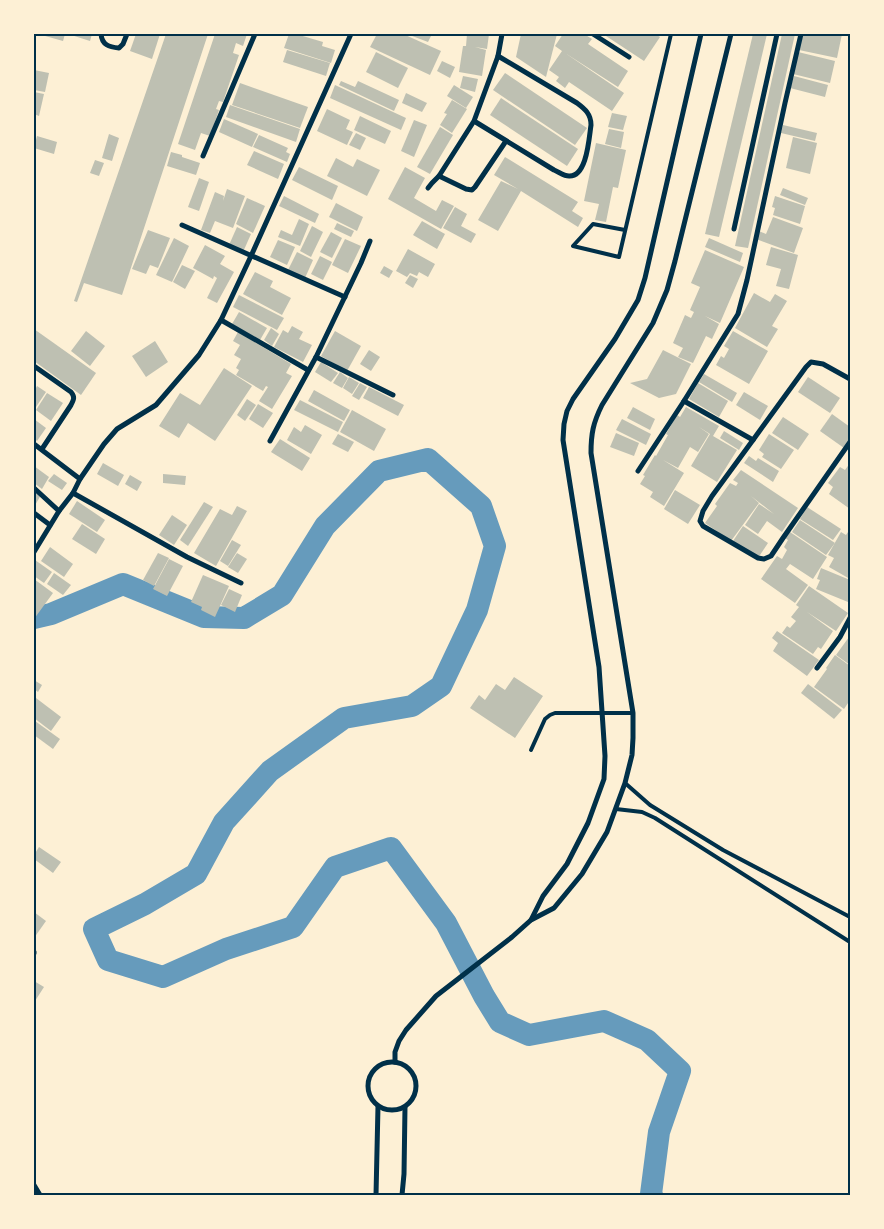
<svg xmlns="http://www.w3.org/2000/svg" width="884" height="1229" viewBox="0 0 884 1229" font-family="Karla,sans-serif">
  <rect width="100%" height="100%" fill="#fdf0d5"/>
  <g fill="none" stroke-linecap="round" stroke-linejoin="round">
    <!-- river -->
    <polyline stroke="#669bbc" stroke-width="22" points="34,618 51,614 123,584 204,617 244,618 282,595 325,526 379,471 428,459 481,506 495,546 477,610 441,686 412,706 344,718 270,771 224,822 196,874 145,904 94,929 108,960 163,977 226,949 293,927 335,867 391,848 446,923 484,996 500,1022 529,1035 604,1021 647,1040 680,1071 659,1132 651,1194 652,1195"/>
  </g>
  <!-- building -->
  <g fill="#bec0b2">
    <polygon points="38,34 65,34 63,41"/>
    <polygon points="68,34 92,34 90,41"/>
    <polygon points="136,34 160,34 152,59 130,51"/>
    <polygon points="166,34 208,34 122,295 84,283 77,302 74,301"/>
    <polygon points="215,34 247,34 243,46 236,43 233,53 239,55 223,102 219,101 216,109 219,110 210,136 201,133 195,150 178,144"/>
    <polygon points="289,34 296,34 323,42 322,46 335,50 331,63 284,48"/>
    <polygon points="377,34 403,34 441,51 430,75 370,47"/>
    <polygon points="407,34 432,34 428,42"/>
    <polygon points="467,34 489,34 487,49 475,47 486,50 482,76 459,72 463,46 466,46"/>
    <polygon points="521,34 557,34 546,77 516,57"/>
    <polygon points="563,34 574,34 577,36 578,34 584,34 592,39 588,44 628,71 618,87 565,53 624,93 612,111 569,82 565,88 556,81 559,77 549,70 562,51 555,46"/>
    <polygon points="603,34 655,34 660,37 644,61"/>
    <polygon points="753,34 767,34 719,237 705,234"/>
    <polygon points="782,34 795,34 748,248 735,246"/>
    <polygon points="802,34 842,34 837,58 799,50"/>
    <polygon points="287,50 330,63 326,76 283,62"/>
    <polygon points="376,52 408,68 398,88 366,72"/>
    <polygon points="798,52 835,61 830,83 793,74"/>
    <polygon points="442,61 455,67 450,78 437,71"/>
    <polygon points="34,70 49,73 45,92 34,90"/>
    <polygon points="505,73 587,128 575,145 493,90"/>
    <polygon points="463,76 478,79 475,92 460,88"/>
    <polygon points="794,76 828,85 825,97 790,88"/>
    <polygon points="341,81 355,87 358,81 399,100 394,111 339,85"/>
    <polygon points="240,83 308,107 300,128 232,105"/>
    <polygon points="335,85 406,118 401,130 330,98"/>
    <polygon points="454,85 473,97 466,108 447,96"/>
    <polygon points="34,92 44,94 39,116 34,114"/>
    <polygon points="406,93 427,103 422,112 402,103"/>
    <polygon points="501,98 578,149 567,166 490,115"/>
    <polygon points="452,100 467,109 452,133 440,125 447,114 444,113"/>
    <polygon points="230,105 300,129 296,142 226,117"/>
    <polygon points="327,109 350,120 346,129 353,132 347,145 317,131"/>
    <polygon points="612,113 627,116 623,130 608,127"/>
    <polygon points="360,116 391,131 385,144 354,130"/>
    <polygon points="224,119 258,134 252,147 219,132"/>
    <polygon points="414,120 427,125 414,157 401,151"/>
    <polygon points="783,125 817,133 815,141 781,133"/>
    <polygon points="440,127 453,135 430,174 417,167"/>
    <polygon points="609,129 624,132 621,148 605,144"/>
    <polygon points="356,133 366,138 360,150 349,145"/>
    <polygon points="109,134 119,138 112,161 102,158"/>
    <polygon points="259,135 288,148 286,152 290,154 287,162 253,147"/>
    <polygon points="37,136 57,142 54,154 34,148"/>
    <polygon points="793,137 817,143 810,174 786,168"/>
    <polygon points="596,143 626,150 618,188 613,187 606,222 595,220 599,204 584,201"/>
    <polygon points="254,151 284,164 278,179 247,165"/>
    <polygon points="171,152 182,155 182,157 200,163 196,175 167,166"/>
    <polygon points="505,157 578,202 572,211 583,218 578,227 521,191 498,231 478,220 501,181 518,189 494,175"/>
    <polygon points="336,158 353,167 357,159 380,170 367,196 327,176"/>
    <polygon points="95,160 104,163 99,176 90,173"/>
    <polygon points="299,167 338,186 332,200 292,180"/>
    <polygon points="405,167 425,178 414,198 436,211 442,200 454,206 441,229 388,199"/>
    <polygon points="199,178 209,182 199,211 188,207"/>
    <polygon points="783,188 808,198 805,205 780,195"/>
    <polygon points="227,189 245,196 233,228 215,221 210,233 201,230 215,192 224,196 223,201"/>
    <polygon points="284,196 319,214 315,223 279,206"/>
    <polygon points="775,196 805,206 800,224 773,215 775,208 772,207"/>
    <polygon points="247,198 265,206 253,233 236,224"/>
    <polygon points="336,203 363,217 357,231 329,217"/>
    <polygon points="455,207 467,214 461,226 476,234 471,243 443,228"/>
    <polygon points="773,217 803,228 794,253 756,239 759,231 766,234"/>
    <polygon points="299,219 309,224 300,246 278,237 281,230 292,235"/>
    <polygon points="422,221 445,234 437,249 413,235"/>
    <polygon points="337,223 354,231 351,237 334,229"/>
    <polygon points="312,226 323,232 311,257 300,251"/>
    <polygon points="237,227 251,234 243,252 229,245"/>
    <polygon points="148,230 170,238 158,268 150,265 146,274 132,269"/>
    <polygon points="331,232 342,238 332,258 320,252"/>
    <polygon points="174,238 189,246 172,282 156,275"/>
    <polygon points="709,238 743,253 740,262 705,247"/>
    <polygon points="345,239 361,246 348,273 332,265"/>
    <polygon points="278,240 295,247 287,265 270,257"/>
    <polygon points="205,245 225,256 220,264 234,272 217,303 207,298 217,278 214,276 213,279 193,268"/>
    <polygon points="771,247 798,255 789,289 776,286 781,269 766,265"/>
    <polygon points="408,249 435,264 428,277 419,272 417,276 410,273 407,277 396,271"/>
    <polygon points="705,250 744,267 720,323 705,316 719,324 712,339 706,336 693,363 678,357 683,348 673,343 685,315 691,318 694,312 690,310 700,287 691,283"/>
    <polygon points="297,252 313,260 305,278 288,270"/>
    <polygon points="320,256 332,262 323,280 311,274"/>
    <polygon points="182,265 195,271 185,289 173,282"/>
    <polygon points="384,266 393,271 389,278 380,273"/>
    <polygon points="255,272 273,281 270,287 291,298 282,315 243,294"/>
    <polygon points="410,275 418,279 413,288 405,283"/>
    <polygon points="754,293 770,302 775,294 787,301 772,326 778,329 767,347 735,328"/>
    <polygon points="239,295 284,318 277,330 233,307"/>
    <polygon points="239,312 267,328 260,340 232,324"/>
    <polygon points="292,326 303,332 299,339 312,345 303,362 274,347 283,330 288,333"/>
    <polygon points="271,328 279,334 272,346 264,340"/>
    <polygon points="34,329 96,373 81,395 34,361"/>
    <polygon points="86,331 105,346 90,366 71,351"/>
    <polygon points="335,331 361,346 347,371 321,356"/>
    <polygon points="733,331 768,351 749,384 716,365 721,356 724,358 729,349 724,346"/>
    <polygon points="238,332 291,364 286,373 292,376 272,409 259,401 268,387 266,386 263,391 236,375 239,370 236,368 241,359 234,355 240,345 233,341"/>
    <polygon points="155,341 168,362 146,377 132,356"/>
    <polygon points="369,350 380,357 371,371 360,364"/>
    <polygon points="663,350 691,364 676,394 659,398 630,383 647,379"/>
    <polygon points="321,362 338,373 331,382 315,372"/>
    <polygon points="224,368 252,386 215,441 188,423 179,438 159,426 180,393 200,405"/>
    <polygon points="340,372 348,378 342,388 333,383"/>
    <polygon points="704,374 737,393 732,402 699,382"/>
    <polygon points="349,377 359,383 352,394 343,388"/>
    <polygon points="808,377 840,398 830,413 798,392"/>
    <polygon points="360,383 367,387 359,400 352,396"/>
    <polygon points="698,383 728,401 719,417 689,399"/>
    <polygon points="37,386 46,392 34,410 34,392"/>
    <polygon points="369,387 404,405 398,416 363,398"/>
    <polygon points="314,390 350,410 344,421 308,401"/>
    <polygon points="744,392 768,406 760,420 736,405"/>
    <polygon points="47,393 63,403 51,421 36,410"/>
    <polygon points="247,399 256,405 245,421 237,415"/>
    <polygon points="300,400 343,422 338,432 294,410"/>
    <polygon points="258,404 273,413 263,428 249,419"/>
    <polygon points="633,407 655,419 650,430 627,418"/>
    <polygon points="686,407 719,426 713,436 737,450 717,482 691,466 710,434 699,427 709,434 698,452 690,447 678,468 663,460 684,473 664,506 650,497 653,492 640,484 645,476 643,475 655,455 656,456 668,435 677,440 666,434 677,415 680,417"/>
    <polygon points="352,410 386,429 374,451 340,432"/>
    <polygon points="832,414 850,427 850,439 844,448 820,431"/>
    <polygon points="783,417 809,434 798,450 772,433"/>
    <polygon points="34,419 46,428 37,441 34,438"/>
    <polygon points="622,419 651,434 646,445 616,430"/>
    <polygon points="305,425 322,435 311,454 287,440 294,427 301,432"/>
    <polygon points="724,431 743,443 739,450 720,438"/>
    <polygon points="616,433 639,443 634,456 610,447"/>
    <polygon points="338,434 354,442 348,452 332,444"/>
    <polygon points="769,434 794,450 781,469 762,457 764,454 759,450"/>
    <polygon points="280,439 310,458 302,471 271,452"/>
    <polygon points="749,456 756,461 758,458 779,471 773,482 744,463"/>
    <polygon points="103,463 124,475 118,486 97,474"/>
    <polygon points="850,463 850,509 829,494 833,487 828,483 840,467 845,470"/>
    <polygon points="34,466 49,477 42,489 34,483"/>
    <polygon points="741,470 798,508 782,532 767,521 758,534 745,525 759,504 774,514 751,496 759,503 731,541 705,523 717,506 715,504 730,483 736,486 738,483 733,480"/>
    <polygon points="54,474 67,483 62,490 48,481"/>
    <polygon points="163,474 186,476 185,485 163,483"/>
    <polygon points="130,475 142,482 137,491 125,484"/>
    <polygon points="34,490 41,495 34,507"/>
    <polygon points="675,490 700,505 688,524 664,509"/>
    <polygon points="77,501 105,520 97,532 69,514"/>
    <polygon points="204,502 213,507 188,546 180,540"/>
    <polygon points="237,506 247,511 216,566 194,553 220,509 232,515"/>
    <polygon points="807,507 841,529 833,540 800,519"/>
    <polygon points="172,515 187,525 174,545 159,535"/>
    <polygon points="800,520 835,543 826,555 792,532"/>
    <polygon points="82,524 105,539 96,554 72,539"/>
    <polygon points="743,526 768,543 758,558 733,541"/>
    <polygon points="790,532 827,557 813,579 790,564 786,569 808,585 795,603 761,579 777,556 782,559 787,550 784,547 788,540 785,538"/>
    <polygon points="841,532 846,535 848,532 850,533 850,579 829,567 834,558 828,555"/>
    <polygon points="232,540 241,545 228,566 220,561"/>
    <polygon points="50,547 73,564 64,577 41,561"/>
    <polygon points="158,553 169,558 154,586 143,580"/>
    <polygon points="237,553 247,559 238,573 228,567"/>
    <polygon points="169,559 183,566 167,596 153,589"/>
    <polygon points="35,560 52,572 44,583 34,576 34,562"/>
    <polygon points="821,568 850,580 850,597 848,602 816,589 820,580 817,579"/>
    <polygon points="54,573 71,585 63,595 47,584"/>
    <polygon points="203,575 229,586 215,617 201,610 202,607 191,602"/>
    <polygon points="34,579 53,593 34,619"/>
    <polygon points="809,586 848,613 836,631 807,612 833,631 821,649 818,647 813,654 782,633 787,626 790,628 796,621 791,617 799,607 796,605"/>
    <polygon points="229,589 242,595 235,612 221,605"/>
    <polygon points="777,631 819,660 807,676 773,651 778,643 772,638"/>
    <polygon points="849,637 850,638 850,665 836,655"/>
    <polygon points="835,655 850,666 850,700 844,709 814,687 827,669 826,668"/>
    <polygon points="514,677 543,696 515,738 470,708 479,695 485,700 496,684 505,690"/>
    <polygon points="34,680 42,685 38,692 34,689"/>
    <polygon points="808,684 842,710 834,719 801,693"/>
    <polygon points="36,698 61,717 51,731 34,718 34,701"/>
    <polygon points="35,721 60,739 53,749 34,735"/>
    <polygon points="39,847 61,862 53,873 34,859 34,855"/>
    <polygon points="34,912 46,921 34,938"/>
    <polygon points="34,981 44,987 35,1001 34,1001"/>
  </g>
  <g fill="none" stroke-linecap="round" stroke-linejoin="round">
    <!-- service -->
    <g stroke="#003049" stroke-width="4">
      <polyline points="625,230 593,224 573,246 619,257 671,34"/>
      <polyline points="531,750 545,719 550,715 555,713 633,713"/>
      <polyline points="625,783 650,805 723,850 850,917"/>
      <polyline points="616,809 642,812 655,818 850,942"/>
    </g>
    <!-- minor -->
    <g stroke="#003049" stroke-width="5">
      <path d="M101 34C102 45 109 47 119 48L123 44 127 34"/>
      <polyline points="593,34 629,57"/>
      <polyline points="498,56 502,34"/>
      <path d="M474 121 554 170C559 172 564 176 569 176 587 177 589 138 591 125 591 114 585 109 577 103L498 56 474 121 439 176 466 189 472 190 475 187 506 141"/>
      <polyline points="203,156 255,34"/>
      <polyline points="428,188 432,183 439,176"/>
      <polyline points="182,225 345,297"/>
      <polyline points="734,229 777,34"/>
      <polyline points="221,320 308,370"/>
      <polyline points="316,357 393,395"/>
      <path d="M34 366 71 392C75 397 74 399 71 405L42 449"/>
      <polyline points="684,401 753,440 806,367 811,362 823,364 850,379"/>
      <polyline points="753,440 712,496 703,511 700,521 703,526 758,558 764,559 771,556 783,538 850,442"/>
      <polyline points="270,441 316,357 361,263 370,241"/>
      <polyline points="34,444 80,479"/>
      <polyline points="638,471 684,401 738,314 747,280 785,103 801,34"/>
      <polyline points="34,488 59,511"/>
      <polyline points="73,493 187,557 241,583"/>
      <polyline points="34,513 50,525"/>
      <polyline points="34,552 59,511 73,493 80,479 104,444 117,429 156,405 199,355 221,320 251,256 351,34"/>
      <polyline points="817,668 840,637 850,618"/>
      <polyline points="531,920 543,896 567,864 588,823 604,779 605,756 599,667 563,440 564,424 567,411 573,399 615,339 638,300 645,278 701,34"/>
      <polyline points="34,952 34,953"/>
      <circle cx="392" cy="1086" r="24"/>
      <path d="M395 1062V1052L399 1041 406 1030 436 996 512 937 531 920 554 908 582 874 607 832 625 783 632 755 633 738V713L591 453C591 434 593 423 602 405L653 323 667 290 675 261 731 34"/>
      <polyline points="34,1185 40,1195"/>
      <polyline points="376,1195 378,1106"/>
      <polyline points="402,1195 404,1174 405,1107"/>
    </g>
  </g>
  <!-- border -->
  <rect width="884" height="1229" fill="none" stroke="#fdf0d5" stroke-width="70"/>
  <rect x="35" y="35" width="814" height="1159" fill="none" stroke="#003049" stroke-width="2"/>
</svg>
